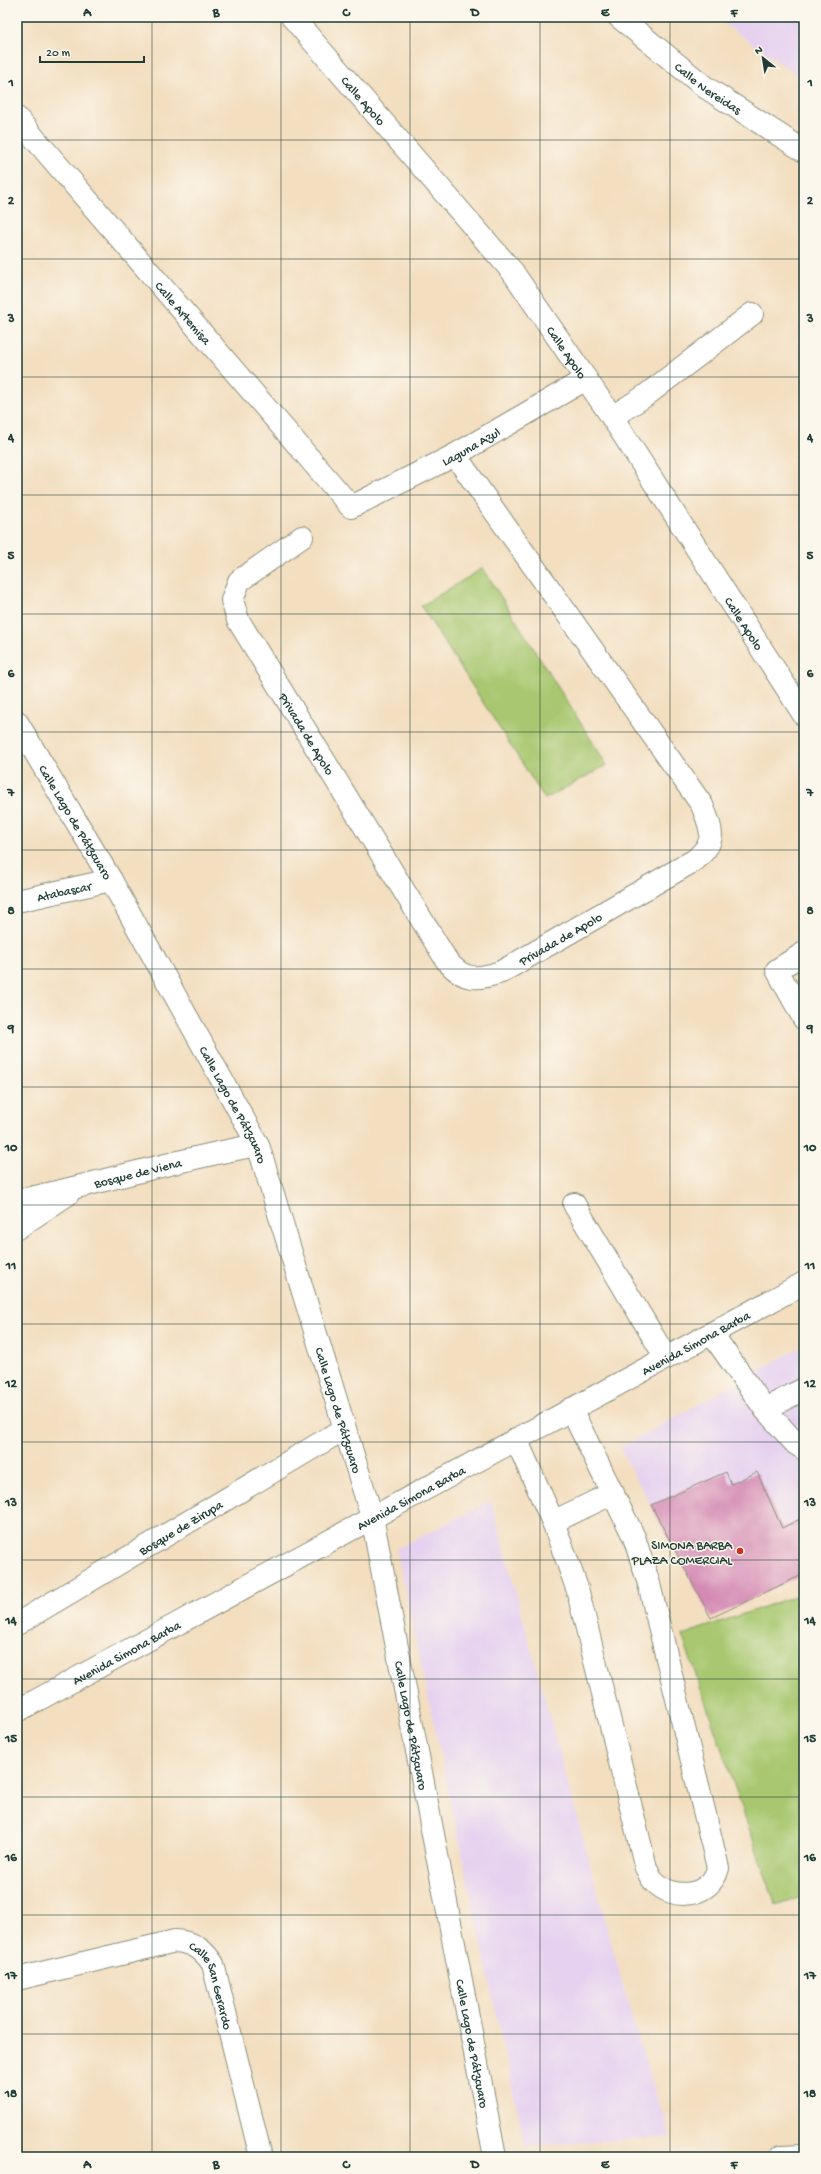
<svg xmlns="http://www.w3.org/2000/svg" width="821" height="2174" viewBox="0 0 821 2174" font-family="'Gochi Hand',sans-serif">
  <rect width="100%" height="100%" fill="#fbf7ec"/>
  <filter id="ink" filterUnits="userSpaceOnUse"><feTurbulence type="fractalNoise" baseFrequency=".025" numOctaves="2"/><feDisplacementMap in="SourceGraphic" scale="8" xChannelSelector="R" yChannelSelector="G"/><feConvolveMatrix kernelMatrix="1 2 1 2 8 2 1 2 1" color-interpolation-filters="sRGB"/></filter>
  <filter id="wash" filterUnits="userSpaceOnUse"><feTurbulence type="fractalNoise" baseFrequency=".012" numOctaves="4" result="noise"/><feDisplacementMap in="SourceGraphic" scale="16" xChannelSelector="R" yChannelSelector="G"/><feGaussianBlur stdDeviation="0.9" result="paint"/><feColorMatrix in="noise" values="0 0 0 0 0 0 0 0 0 0 0 0 0 0 0 0 0 1.4 0 .05"/><feComposite in="paint" operator="in"/></filter>
  <g filter="url(#wash)">
    <rect width="100%" height="100%" fill="#f3dec0"/>
    <!-- built -->
    <g fill="#e6d2f0">
      <polygon points="715,17 804,17 804,80"/>
      <polygon points="804,1345 804,1574 711,1618 620,1448"/>
      <polygon points="491,1501 633,2022 670,2137 525,2146 396,1549"/>
    </g>
    <!-- green -->
    <g fill="#a8c76f" stroke="#648252">
      <polygon points="483,568 607,765 545,799 421,606"/>
      <polygon points="804,1593 804,1896 776,1906 682,1635"/>
    </g>
    <g id="blocks">
      <!-- building -->
      <polygon fill="#d48ab4" points="726,1472 731,1484 757,1472 782,1528 804,1517 804,1574 711,1618 651,1505"/>
    </g>
  </g>
  <g filter="url(#ink)">
    <use href="#blocks" fill-opacity="0" stroke="#898e7a" stroke-width="1"/>
    <g fill="none" stroke-linecap="round" stroke-linejoin="round">
      <defs>
        <g id="minor">
          <path id="s1" d="M292 17 512 271 612 417 804 715"/>
          <path id="s2" d="M619 17 705 87 804 151"/>
          <path id="s3" d="M17 118 351 507 455 455 586 379"/>
          <polyline points="612,417 645,396 752,314"/>
          <path id="s4" d="M302 537 239 581 232 600 238 620 447 961C464 981 477 980 501 972L695 860C718 840 712 831 702 805L455 455"/>
          <path id="s5" d="M17 722 111 880 258 1145 372 1517 495 2157"/>
          <path id="s6" d="M17 901 111 880"/>
          <polyline points="804,953 777,970 804,1019"/>
          <path id="s7" d="M17 1201C98 1184 177 1159 258 1145"/>
          <polyline points="574,1204 666,1358"/>
          <polyline points="17,1228 68,1194"/>
          <polyline points="712,1334 765,1409 804,1389"/>
          <polyline points="765,1409 795,1443 804,1449"/>
          <path d="M516 1439 553 1522 577 1588 646 1868C649 1872 650 1878 654 1881 673 1902 711 1897 718 1868L649 1584 634 1537 571 1409"/>
          <polyline points="553,1522 613,1493"/>
          <path id="s8" d="M17 1624 344 1429"/>
          <path id="s9" d="M17 1979 175 1941C193 1942 203 1949 213 1964L261 2157"/>
        </g>
        <g id="major">
          <path id="s10" d="M17 1711 804 1283"/>
          <polyline points="781,2157 804,2156"/>
        </g>
      </defs>
      <!-- minor casing -->
      <use href="#minor" stroke="#898e7a" stroke-width="24"/>
      <!-- major casing -->
      <use href="#major" stroke="#898e7a" stroke-width="24"/>
      <!-- minor -->
      <use href="#minor" stroke="#fff" stroke-width="22"/>
      <!-- major -->
      <use href="#major" stroke="#fff" stroke-width="22"/>
    </g>
  </g>
  <!-- grid -->
  <path fill="none" stroke="#1f3d34" stroke-width="1" stroke-opacity="0.55" d="M152 17V2157M281 17V2157M410 17V2157M540 17V2157M670 17V2157M17 140H804M17 259H804M17 377H804M17 495H804M17 614H804M17 732H804M17 850H804M17 969H804M17 1087H804M17 1205H804M17 1324H804M17 1442H804M17 1560H804M17 1679H804M17 1797H804M17 1915H804M17 2034H804"/>
  <!-- markers -->
  <circle fill="#c8321e" stroke="#fbf7ec" stroke-width="1.5" cx="740" cy="1551" r="4"/>
  <g text-anchor="middle" stroke-width="3" stroke-linejoin="round" paint-order="stroke">
    <!-- street labels -->
    <g font-size="13" fill="#1f3d34" stroke="#fbf7ec">
      <text dy="5" stroke="none"><textPath href="#s2" startOffset="114">Calle Nereidas</textPath></text>
      <text dy="5" stroke="none"><textPath href="#s1" startOffset="110">Calle Apolo</textPath></text>
      <text dy="5" stroke="none"><textPath href="#s3" startOffset="256">Calle Artemisa</textPath></text>
      <text dy="5" stroke="none"><textPath href="#s1" startOffset="434">Calle Apolo</textPath></text>
      <text dy="5" stroke="none"><textPath href="#s3" startOffset="647">Laguna Azul</textPath></text>
      <text dy="5" stroke="none"><textPath href="#s1" startOffset="758">Calle Apolo</textPath></text>
      <text dy="5" stroke="none"><textPath href="#s4" startOffset="251">Privada de Apolo</textPath></text>
      <text dy="5" stroke="none"><textPath href="#s5" startOffset="116">Calle Lago de Pátzcuaro</textPath></text>
      <text dy="5" stroke="none"><textPath href="#s6" startOffset="48">Atabascar</textPath></text>
      <text dy="5" stroke="none"><textPath href="#s4" startOffset="646">Privada de Apolo</textPath></text>
      <text dy="5" stroke="none"><textPath href="#s5" startOffset="440">Calle Lago de Pátzcuaro</textPath></text>
      <text dy="5" stroke="none"><textPath href="#s7" startOffset="124">Bosque de Viena</textPath></text>
      <text dy="5" stroke="none"><textPath href="#s10" startOffset="772">Avenida Simona Barba</textPath></text>
      <text dy="5" stroke="none"><textPath href="#s5" startOffset="764">Calle Lago de Pátzcuaro</textPath></text>
      <text dy="5" stroke="none"><textPath href="#s10" startOffset="448">Avenida Simona Barba</textPath></text>
      <text dy="5" stroke="none"><textPath href="#s8" startOffset="190">Bosque de Zirupa</textPath></text>
      <text dy="5" stroke="none"><textPath href="#s10" startOffset="124">Avenida Simona Barba</textPath></text>
      <text dy="5" stroke="none"><textPath href="#s5" startOffset="1088">Calle Lago de Pátzcuaro</textPath></text>
      <text dy="5" stroke="none"><textPath href="#s9" startOffset="227">Calle San Gerardo</textPath></text>
      <text dy="5" stroke="none"><textPath href="#s5" startOffset="1412">Calle Lago de Pátzcuaro</textPath></text>
    </g>
    <!-- poi labels -->
    <g font-size="13" fill="#1f3d34" stroke="#fbf7ec" text-anchor="end">
      <text x="732" y="1549">SIMONA BARBA<tspan x="732" dy="15">PLAZA COMERCIAL</tspan></text>
    </g>
  </g>
  <!-- margin -->
  <rect width="821" height="2174" fill="none" stroke="#fbf7ec" stroke-width="44"/>
  <!-- north arrow -->
  <g transform="translate(763 58) rotate(330)" stroke="#fbf7ec" stroke-width="3" paint-order="stroke">
  <path d="M0-3L7 15L0 10L-7 15Z" fill="#1f3d34"/>
  <text y="-6" font-size="11" font-weight="bold" text-anchor="middle" fill="#1f3d34">N</text>
  </g>
  <!-- scale -->
  <path d="M40 56v6h104v-6" fill="none" stroke="#1f3d34" stroke-width="2"/>
  <text x="46" y="56" font-size="12" fill="#1f3d34" stroke="#fbf7ec" stroke-width="3" paint-order="stroke">20 m</text>
  <rect x="22" y="22" width="777" height="2130" fill="none" stroke="#1f3d34" stroke-width="1.5"/>
  <g font-size="13" text-anchor="middle" font-weight="bold" fill="#1f3d34">
    <text x="87" y="16">A</text>
    <text x="216" y="16">B</text>
    <text x="346" y="16">C</text>
    <text x="475" y="16">D</text>
    <text x="605" y="16">E</text>
    <text x="734" y="16">F</text>
    <text x="11" y="86">1</text>
    <text x="810" y="86">1</text>
    <text x="11" y="204">2</text>
    <text x="810" y="204">2</text>
    <text x="11" y="322">3</text>
    <text x="810" y="322">3</text>
    <text x="11" y="441">4</text>
    <text x="810" y="441">4</text>
    <text x="11" y="559">5</text>
    <text x="810" y="559">5</text>
    <text x="11" y="677">6</text>
    <text x="810" y="677">6</text>
    <text x="11" y="796">7</text>
    <text x="810" y="796">7</text>
    <text x="11" y="914">8</text>
    <text x="810" y="914">8</text>
    <text x="11" y="1032">9</text>
    <text x="810" y="1032">9</text>
    <text x="11" y="1151">10</text>
    <text x="810" y="1151">10</text>
    <text x="11" y="1269">11</text>
    <text x="810" y="1269">11</text>
    <text x="11" y="1387">12</text>
    <text x="810" y="1387">12</text>
    <text x="11" y="1506">13</text>
    <text x="810" y="1506">13</text>
    <text x="11" y="1624">14</text>
    <text x="810" y="1624">14</text>
    <text x="11" y="1742">15</text>
    <text x="810" y="1742">15</text>
    <text x="11" y="1861">16</text>
    <text x="810" y="1861">16</text>
    <text x="11" y="1979">17</text>
    <text x="810" y="1979">17</text>
    <text x="11" y="2097">18</text>
    <text x="810" y="2097">18</text>
    <text x="87" y="2168">A</text>
    <text x="216" y="2168">B</text>
    <text x="346" y="2168">C</text>
    <text x="475" y="2168">D</text>
    <text x="605" y="2168">E</text>
    <text x="734" y="2168">F</text>
  </g>
</svg>
